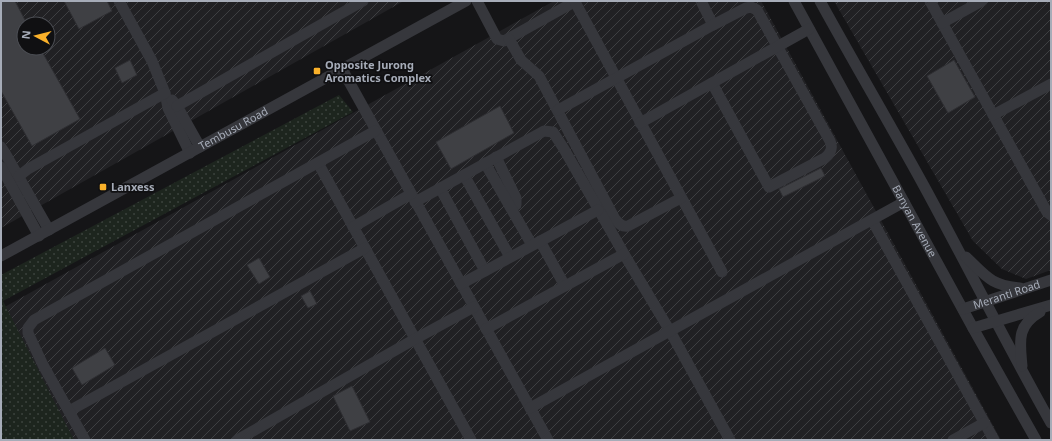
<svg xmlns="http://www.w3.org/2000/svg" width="1052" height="441" font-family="'Noto Sans',sans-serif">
<defs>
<pattern id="industrial-furrows" width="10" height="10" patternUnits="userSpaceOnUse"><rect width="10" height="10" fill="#212124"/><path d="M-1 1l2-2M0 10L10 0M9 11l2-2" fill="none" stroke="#3e3f42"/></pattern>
<pattern id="green-dots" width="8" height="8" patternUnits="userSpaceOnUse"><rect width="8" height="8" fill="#1d251e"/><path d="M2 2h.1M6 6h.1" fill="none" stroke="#3b423d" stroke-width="1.8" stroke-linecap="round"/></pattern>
</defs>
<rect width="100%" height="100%" fill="#151517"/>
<!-- industrial -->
<g fill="url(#industrial-furrows)" fill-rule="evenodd">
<path d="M1,1H401L402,2L1,228ZM24,24H48V48H24Z"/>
<path d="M554,1H761L1001,440H68L1,309Z"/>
<path d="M834,1H1051V270L1026,279L1002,269L973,241Z"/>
</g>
<!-- green -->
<path fill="url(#green-dots)" d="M339,95L353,112L3,301L74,440H1V275Z"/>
<!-- building -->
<g fill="#3f4044" stroke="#2f2f33">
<path d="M1,1H15L27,24H24V48H40L80,119L32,146L1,91Z"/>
<path d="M64,1H107L112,11L79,29Z"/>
<path d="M130,60L137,75L122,83L115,68Z"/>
<path d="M954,60L975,97L948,113L927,76Z"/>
<path d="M500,106L514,133L451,169L436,142Z"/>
<path d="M821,168L825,176L783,197L779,189Z"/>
<path d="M259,258L270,277L259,284L247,265Z"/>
<path d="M310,291L317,304L308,308L301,296Z"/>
<path d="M105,348L115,365L82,385L72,368Z"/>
<path d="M352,386L370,422L350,431L333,396Z"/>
</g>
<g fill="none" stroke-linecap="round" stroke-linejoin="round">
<!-- minor -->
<g stroke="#36373c" stroke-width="11">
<path d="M119,1L152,61L165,93L168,108L190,153"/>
<path d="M477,1L497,39L504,41L576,1"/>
<path d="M701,1L713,25"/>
<path id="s1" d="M794,1L973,328L1036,440"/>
<path d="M820,1C854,63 890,124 924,186C967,265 1007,345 1051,423"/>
<path d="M930,1L1047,212L1051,215"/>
<path d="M575,2L722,272"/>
<path d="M942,23L982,1"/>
<path d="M509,39L521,60L539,76L615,219C619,224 622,227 628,226L681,198"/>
<path d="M342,69L548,440"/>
<path d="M172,100L177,106L200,147"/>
<path d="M177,106L363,1"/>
<path d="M558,110L713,25L746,8L751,7L757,10L830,141C833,148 831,153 825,158L769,187L712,83"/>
<path d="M993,115L1051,84"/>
<path d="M640,123L809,29"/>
<path d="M1,147L5,153L49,230"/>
<path d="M496,157L516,198V205L511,208"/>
<path d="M318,163L471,440"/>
<path d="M485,163L532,245"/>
<path d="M1,167L39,236"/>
<path d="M464,175L510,257"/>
<path d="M19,176L28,169L165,93"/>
<path d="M440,188L485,271"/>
<path d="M415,202L544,131L553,132L564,149L624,254L670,331L730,440"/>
<path d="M872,220L994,440"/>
<path d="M353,227L411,194"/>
<path d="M540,241L565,286"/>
<path id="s2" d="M1,256L466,1"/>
<path d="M966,257C986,276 990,285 1020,288"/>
<path d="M461,284L598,210"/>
<path id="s3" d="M963,309L1051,280"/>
<path d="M973,328L1051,305"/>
<path d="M486,329L624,254"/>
<path d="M1022,366C1020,342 1016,326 1040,312"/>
<path d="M530,408L904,202"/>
<path d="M69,411L365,248"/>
<path d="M85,440L43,365L28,333V328L34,320L375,131"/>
<path d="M237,440L415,339L474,307"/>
<path d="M953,440L984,423"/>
</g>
</g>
<!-- markers -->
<g fill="#fab12a" stroke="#101012" stroke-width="1.5">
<rect x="313" y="67" width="8" height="8" rx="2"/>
<rect x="99" y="183" width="8" height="8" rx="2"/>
</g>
<g text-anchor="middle" stroke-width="3.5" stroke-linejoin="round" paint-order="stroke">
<!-- poi labels -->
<g font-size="11" font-weight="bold" fill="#a6acb8" stroke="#101012" text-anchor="start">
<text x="325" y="69">Opposite Jurong<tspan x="325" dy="13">Aromatics Complex</tspan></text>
<text x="111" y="191">Lanxess</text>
</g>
<!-- street labels -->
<g font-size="11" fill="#a6acb8" stroke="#101012">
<text dy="4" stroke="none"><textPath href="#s2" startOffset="265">Tembusu Road</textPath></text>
<text dy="4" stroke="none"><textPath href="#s1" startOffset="251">Banyan Avenue</textPath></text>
<text dy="4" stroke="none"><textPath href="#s3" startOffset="46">Meranti Road</textPath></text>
</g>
</g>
<!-- border -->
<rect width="1052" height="441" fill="none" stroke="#a6acb8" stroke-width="4"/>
<!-- north arrow -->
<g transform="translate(36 36) rotate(277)"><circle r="19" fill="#101012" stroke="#4c4e54"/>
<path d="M0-3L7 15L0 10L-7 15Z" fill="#fab12a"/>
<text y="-6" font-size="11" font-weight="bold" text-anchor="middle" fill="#a6acb8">N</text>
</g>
</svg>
